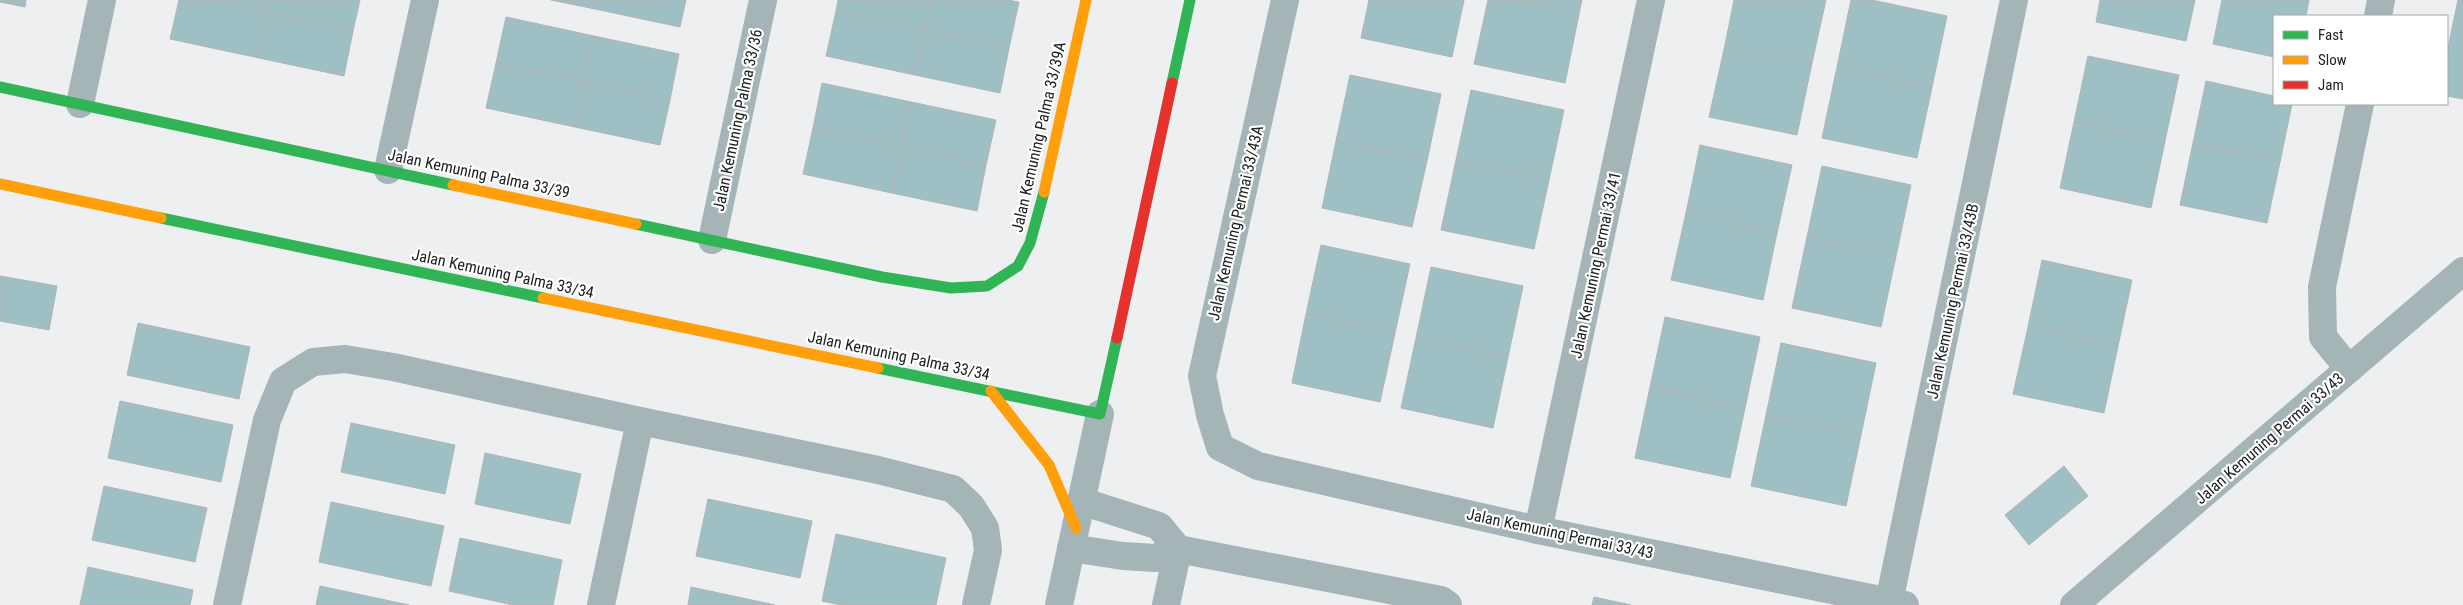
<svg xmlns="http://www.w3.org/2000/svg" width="2463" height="605" font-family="'Roboto Condensed',sans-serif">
<rect width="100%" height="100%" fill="#edeff0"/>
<!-- building -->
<g fill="#9ec0c5" stroke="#b2b3b4">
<path d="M0,0H26L25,7L0,2Z"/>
<path d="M179,0H209L269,13L259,58L170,39Z"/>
<path d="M209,0H272L269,13Z"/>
<path d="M272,0H360L353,31L269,13Z"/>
<path d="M551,0H597L595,9Z"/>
<path d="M597,0H686L680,27L595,9Z"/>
<path d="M838,0H931L925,30L836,11Z"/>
<path d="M931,0H1007L1019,2L1009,48L925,30Z"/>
<path d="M1369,0H1464L1452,57L1361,38Z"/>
<path d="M1488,0H1514L1579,14L1565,83L1474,64Z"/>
<path d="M1514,0H1582L1579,14Z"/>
<path d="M1734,0H1826L1812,63L1725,45Z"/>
<path d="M1851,0H1872L1947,16L1932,87L1837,67Z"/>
<path d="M2100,0H2195L2186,41L2096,22Z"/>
<path d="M2222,0H2309L2306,16H2274V57L2213,44Z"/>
<path d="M2458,0H2463V31L2452,28Z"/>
<path d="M836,11L925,30L915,75L826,56Z"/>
<path d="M269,13L353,31L344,76L259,58Z"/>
<path d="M506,17L594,36L585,82L496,63Z"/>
<path d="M2452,28L2463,31V99L2447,96V54Z"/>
<path d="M925,30L1009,48L1000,93L915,75Z"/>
<path d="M594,36L679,54L670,100L585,82Z"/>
<path d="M1725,45L1812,63L1797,135L1709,117Z"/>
<path d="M2088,56L2179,75L2165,141L2074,122Z"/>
<path d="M496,63L585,82L575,127L486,108Z"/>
<path d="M1837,67L1932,87L1917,158L1822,138Z"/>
<path d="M1350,75L1441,94L1427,161L1336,141Z"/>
<path d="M2206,81L2274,96V104H2292L2280,162L2193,143Z"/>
<path d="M585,82L670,100L660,145L575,127Z"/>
<path d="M822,83L911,102L901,147L813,128Z"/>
<path d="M1471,90L1564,110L1549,180L1456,160Z"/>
<path d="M911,102L996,120L986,165L901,147Z"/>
<path d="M2074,122L2165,141L2151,208L2060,188Z"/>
<path d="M813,128L901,147L892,193L803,174Z"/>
<path d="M1336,141L1427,161L1412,227L1322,208Z"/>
<path d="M2193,143L2280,162L2267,223L2180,205Z"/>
<path d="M1700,145L1792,165L1777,233L1686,213Z"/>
<path d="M901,147L986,165L977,211L892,193Z"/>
<path d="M1456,160L1549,180L1534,249L1441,230Z"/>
<path d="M1822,166L1911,185L1896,256L1807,237Z"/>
<path d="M1686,213L1777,233L1763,300L1671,280Z"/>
<path d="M1807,237L1896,256L1881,327L1792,308Z"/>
<path d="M1321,245L1410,264L1395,333L1306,314Z"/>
<path d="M2042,260L2132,280L2118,346L2028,327Z"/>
<path d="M1431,267L1523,286L1508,357L1416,338Z"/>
<path d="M0,276L57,286L49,330L0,321Z"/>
<path d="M1306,314L1395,333L1380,402L1292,383Z"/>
<path d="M1665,317L1760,337L1745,408L1650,387Z"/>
<path d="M138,323L250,347L239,399L127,375Z"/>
<path d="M2028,327L2118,346L2104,413L2013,394Z"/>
<path d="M1416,338L1508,357L1493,428L1401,408Z"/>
<path d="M1781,343L1876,363L1861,435L1766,415Z"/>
<path d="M1650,387L1745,408L1730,478L1635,458Z"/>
<path d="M120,401L233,425L221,482L108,458Z"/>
<path d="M1766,415L1861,435L1846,506L1751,486Z"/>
<path d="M351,423L455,445L445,494L341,472Z"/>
<path d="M485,453L581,474L570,524L475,504Z"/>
<path d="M2064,466L2088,496L2029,545L2005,515Z"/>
<path d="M104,486L207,508L195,562L92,540Z"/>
<path d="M708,499L812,521L800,578L696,556Z"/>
<path d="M331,502L444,526L431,586L319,562Z"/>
<path d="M836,534L946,558L936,605H841L822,601Z"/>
<path d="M460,538L562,560L553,605H513L449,591Z"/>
<path d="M88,567L193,590L190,605H80Z"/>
<path d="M320,586L409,605H316Z"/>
<path d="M691,587L775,605H688Z"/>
<path d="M1594,597L1631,605H1592Z"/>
</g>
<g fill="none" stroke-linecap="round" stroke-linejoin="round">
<!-- street -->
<g stroke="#a4b4b7" stroke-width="28">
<path d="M1285,0L1202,376L1210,415L1220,447L1258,466L1538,530L1905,605"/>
<path d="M2378,16L2381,0"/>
<path d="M80,104L102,0"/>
<path d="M388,170L425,0"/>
<path d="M712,240L763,0"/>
<path d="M2349,369L2323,337L2322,287L2360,104"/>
<path d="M640,421L878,470L953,489L971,506L985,528L988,550L976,605"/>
<path d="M1081,501L1159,526L1178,549"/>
<path d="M1538,530L1651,0"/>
<path d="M1071,548L1123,556L1156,558L1178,549L1441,600L1448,605"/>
<path d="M1889,602L2014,0"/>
<path d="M227,605L267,420L283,381L313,362L345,359L393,367L640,421L601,605"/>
<path d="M1059,605L1100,414"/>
<path d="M1166,605L1178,549"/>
<path d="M2074,605L2463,271"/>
</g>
<!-- fast -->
<g stroke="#30b455" stroke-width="11">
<path d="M1172,83L1190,0"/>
<path d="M0,87L453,185"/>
<path d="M161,218L543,298"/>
<path d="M636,224L882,277L951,288L987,286L1018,266L1030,243L1044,192"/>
<path d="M878,368L1100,414L1117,338"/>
</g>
<!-- slow -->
<g stroke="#ff9f0a" stroke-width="11">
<path d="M0,184L161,218"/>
<path d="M453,185L636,224"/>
<path d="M1044,192L1086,0"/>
<path d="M543,298L878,368"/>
<path d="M991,391L1049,465L1076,528"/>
</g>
<!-- jam -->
<path stroke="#e5322d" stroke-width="11" d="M1117,338L1172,83"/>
</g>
<g text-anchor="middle" stroke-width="4.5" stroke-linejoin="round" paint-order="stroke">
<!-- street labels -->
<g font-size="16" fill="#202222" stroke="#fff">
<text transform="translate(737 120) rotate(-78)" y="6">Jalan Kemuning Palma 33/36</text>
<text transform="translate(1038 137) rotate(-77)" y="6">Jalan Kemuning Palma 33/39A</text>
<text transform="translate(479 173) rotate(12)" y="6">Jalan Kemuning Palma 33/39</text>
<text transform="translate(1235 223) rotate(-77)" y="6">Jalan Kemuning Permai 33/43A</text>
<text transform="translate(1595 265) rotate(-78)" y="6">Jalan Kemuning Permai 33/41</text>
<text transform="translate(503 273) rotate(12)" y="6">Jalan Kemuning Palma 33/34</text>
<text transform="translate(1952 301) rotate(-78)" y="6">Jalan Kemuning Permai 33/43B</text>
<text transform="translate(899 355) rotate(12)" y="6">Jalan Kemuning Palma 33/34</text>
<text transform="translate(2269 438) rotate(-41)" y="6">Jalan Kemuning Permai 33/43</text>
<text transform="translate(1560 533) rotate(12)" y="6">Jalan Kemuning Permai 33/43</text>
</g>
</g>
<!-- legend -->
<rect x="2273" y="15" width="175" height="90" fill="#ffffff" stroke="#a6a7a7"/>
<rect x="2283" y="31" width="25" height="8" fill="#30b455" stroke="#a6a7a7"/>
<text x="2318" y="40" font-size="15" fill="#202222">Fast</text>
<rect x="2283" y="56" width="25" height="8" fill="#ff9f0a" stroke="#a6a7a7"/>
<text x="2318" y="65" font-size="15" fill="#202222">Slow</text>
<rect x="2283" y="81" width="25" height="8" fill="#e5322d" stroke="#a6a7a7"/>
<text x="2318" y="90" font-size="15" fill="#202222">Jam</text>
</svg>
